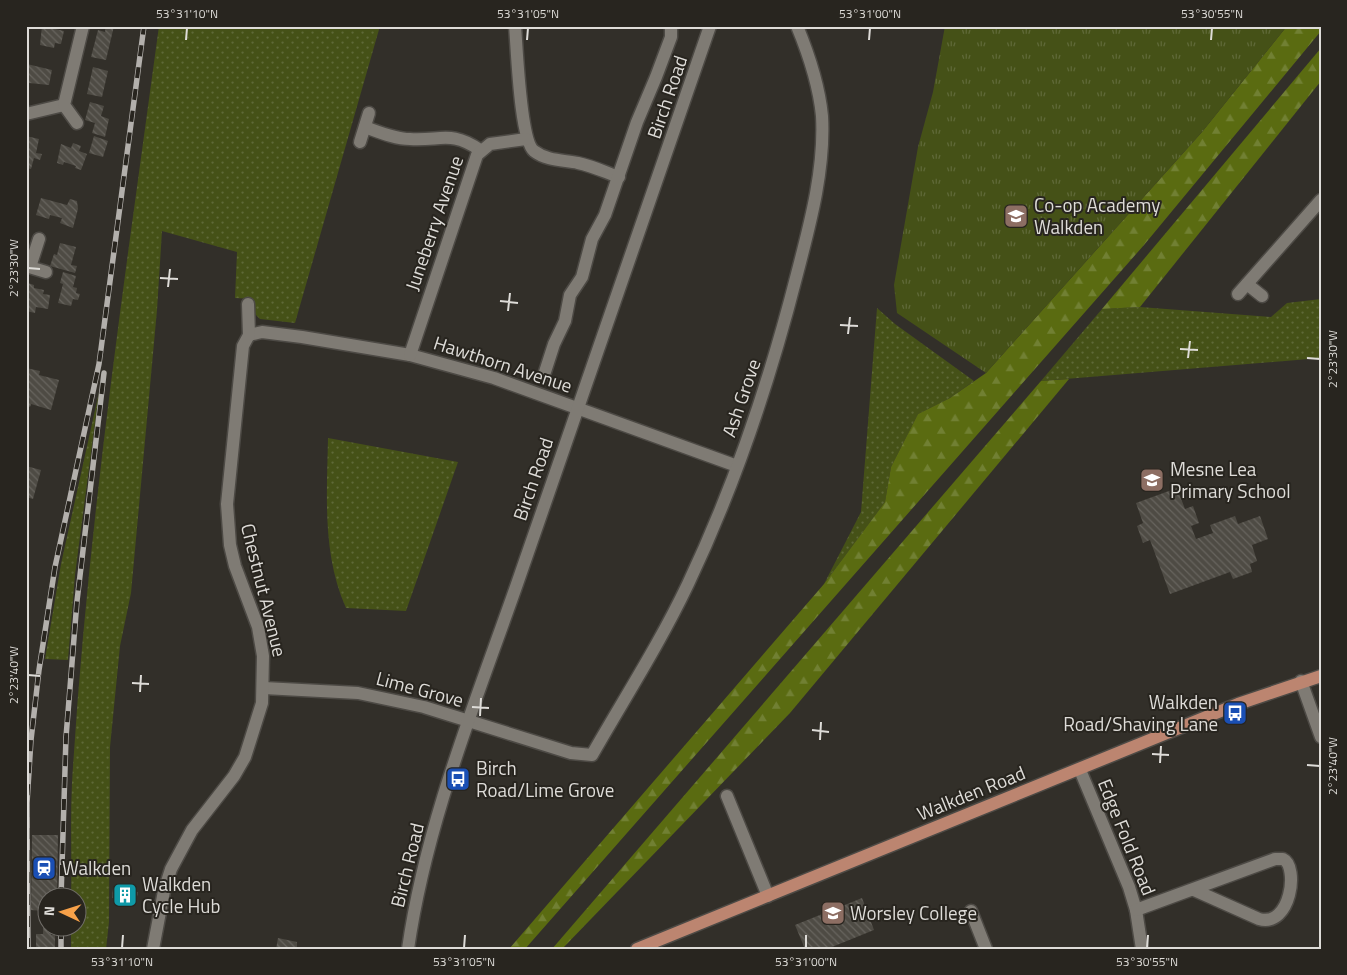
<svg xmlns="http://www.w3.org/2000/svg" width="1347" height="975" font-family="'Titillium Web',sans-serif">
<defs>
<pattern id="grass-dots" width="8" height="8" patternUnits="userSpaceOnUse" patternTransform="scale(1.25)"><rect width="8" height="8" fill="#455117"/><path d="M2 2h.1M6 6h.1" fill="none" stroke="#5f6938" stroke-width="1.8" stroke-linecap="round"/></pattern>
<pattern id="forest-firs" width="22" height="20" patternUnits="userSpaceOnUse" patternTransform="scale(1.25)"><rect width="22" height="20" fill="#5a6b11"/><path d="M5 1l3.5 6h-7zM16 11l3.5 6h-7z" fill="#718033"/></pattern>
<pattern id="park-tufts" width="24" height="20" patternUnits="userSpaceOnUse" patternTransform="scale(1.25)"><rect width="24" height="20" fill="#455117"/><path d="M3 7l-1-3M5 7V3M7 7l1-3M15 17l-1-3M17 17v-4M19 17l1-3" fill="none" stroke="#5f6938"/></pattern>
<pattern id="building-back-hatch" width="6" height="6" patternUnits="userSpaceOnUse" patternTransform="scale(1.25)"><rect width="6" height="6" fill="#4e4b44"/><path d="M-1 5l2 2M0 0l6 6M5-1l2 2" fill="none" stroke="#67645e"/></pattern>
</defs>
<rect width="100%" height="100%" fill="#322f29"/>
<!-- grass -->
<g fill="url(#grass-dots)">
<path d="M159,26H380L295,323L260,319L255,314L253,299L235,298L237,252L162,231L157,310L131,593L120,646L110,747L109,922L106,949H71V928H78V898L71,897C72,859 70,821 72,783C87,529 125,278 159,26Z"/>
<path d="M1321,299V358L1041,381L1102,309L1140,307L1271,317L1287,303Z"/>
<path d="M877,308L895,324L974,381L950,398L918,414L891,467L885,502L824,584L861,512Z"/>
<path d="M99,392L75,575L68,660L45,659L61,564Z"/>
<path d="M328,438L458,462L406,611L346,608C322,554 327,495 328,438Z"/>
</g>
<!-- forest -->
<g fill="url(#forest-firs)">
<path d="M1287,26H1321V31L1144,245L525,949H509L824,584L885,502L891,467L918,414L950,398L986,373L1202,132Z"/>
<path d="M1321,48V81L1140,307L1102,309Z"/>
<path d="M1069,379L790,713L562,949H552L1041,381Z"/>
</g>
<!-- park -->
<path fill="url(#park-tufts)" d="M945,26H1287L1202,132L986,373L897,313L894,285L918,147L933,92Z"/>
<!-- building -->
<g fill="url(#building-back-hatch)">
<path d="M42,26L64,31L61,44L55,43L54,48L40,45Z"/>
<path d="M106,26H114L106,60L91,57L98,30L105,32Z"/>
<path d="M27,64L52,70L49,85L29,83L26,85Z"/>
<path d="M93,67L108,71L102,97L87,94Z"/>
<path d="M90,102L104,106L101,116L109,119L105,137L92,133L95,123L85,120Z"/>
<path d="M26,136L39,139L36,153L42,154L40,160L34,158L31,169L26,168Z"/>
<path d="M94,136L108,141L103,157L89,153Z"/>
<path d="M73,143L81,146L79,151L87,154L81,170L75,168L76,166L64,162L63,165L57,163L61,144L71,148Z"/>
<path d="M41,198L67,205L70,199L77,201L78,209L73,228L60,223L62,218L50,215L49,219L36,215Z"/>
<path d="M60,243L76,247L71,265L77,266L75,273L50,266L54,254L57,255Z"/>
<path d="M63,272L76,276L73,287L77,288L76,293L80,294L78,300L73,299L71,306L58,303L63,284L60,283Z"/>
<path d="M28,283L34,285V288L44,290L43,294L50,295L48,309L36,307L35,313L26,311Z"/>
<path d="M26,368L40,371L39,375L59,380L51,410L31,404L30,407L26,406Z"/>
<path d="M26,466L41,470L33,499L26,497Z"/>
<path d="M1177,488L1185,509L1193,506L1199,523L1191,526L1196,539L1213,533L1210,525L1235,516L1238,524L1260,516L1268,539L1252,545L1257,561L1250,564L1252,572L1233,579L1230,572L1170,594L1150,540L1143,543L1137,526L1143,523L1136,503Z"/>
<path d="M32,835H58L57,898H48V928H51V935H55V949H36V934H43L44,911L31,910Z"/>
<path d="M113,889L138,892L136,901L112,898Z"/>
<path d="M862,898L874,930L827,949H805L795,925Z"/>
<path d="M278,938L297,942V949H276Z"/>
</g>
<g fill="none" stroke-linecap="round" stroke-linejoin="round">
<!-- street casing -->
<g stroke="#4d4a45" stroke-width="15">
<g id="street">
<path d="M515,26C517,48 520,140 534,151C547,161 563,160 578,163C592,166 605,172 619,177"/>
<path d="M26,114L64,105"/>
<path d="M77,123L64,105L83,26"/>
<path d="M365,127C379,132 395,139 410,139C441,141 451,130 480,150"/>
<path d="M360,142L369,113"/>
<path d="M26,266L46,272"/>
<path d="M30,267L39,239"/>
<path d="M1247,284L1262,296"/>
<path d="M1238,294L1321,200"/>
<path d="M249,335L262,332L302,337L410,355L494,378L737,466"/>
<path d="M410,355L477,155L490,144L526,139"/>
<path d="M544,375L554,344L565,321L570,295L582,277L592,239L605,215L637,122L656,77L671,37V26"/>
<path d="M1301,681L1321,737"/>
<path d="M264,688L358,693L424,707L571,753L592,755C624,699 660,643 688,584C735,485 770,380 797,274C810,224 825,169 822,116C819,85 809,55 797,26"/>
<path d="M1080,770L1129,887L1136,910L1142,949"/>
<path d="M727,796L768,896"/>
<path d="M1136,910L1275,859C1275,859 1282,859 1283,859C1299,866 1291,928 1259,919L1194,890"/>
<path d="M971,911L986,949"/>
<path d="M153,949L164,891L171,869L192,830L234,776L245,757L262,703L263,656L258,627L235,566L230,545L227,504L243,346L249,335L248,304"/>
<path d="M408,949C426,823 475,704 517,584C581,398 647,213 710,26"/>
</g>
</g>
<!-- primary casing -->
<g stroke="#4d4a45" stroke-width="15">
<path id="primary" d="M637,949L1238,704L1321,676"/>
</g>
<!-- street -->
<use href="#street" stroke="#7f7b74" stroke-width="12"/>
<!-- primary -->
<use href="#primary" stroke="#bc8570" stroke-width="12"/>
<!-- rail casing -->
<g stroke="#b3b0ac" stroke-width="5.5">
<g id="rail">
<path d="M61,898L66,737L77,601L104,373"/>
<path d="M61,928V949"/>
<path d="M28,949L27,803L31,740L39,670L55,567L99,364L144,26"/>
</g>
</g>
<!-- rail -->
<use href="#rail" stroke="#28251f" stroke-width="4" stroke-dasharray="11" stroke-linecap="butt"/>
</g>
<!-- ticks -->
<path fill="none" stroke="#dedcd8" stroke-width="2" d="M186,40L187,28M527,40L528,28M869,40L870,28M1211,40L1212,28M28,268L40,269M160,278L178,279M168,287L170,269M500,301L518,303M508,311L510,293M840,325L858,326M848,334L850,317M1180,349L1198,350M1188,358L1190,341M1307,358L1320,359M28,675L40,676M132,683L149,684M140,692L141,675M472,707L489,708M480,716L481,698M812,730L829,732M820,740L821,722M1152,754L1169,755M1160,763L1161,746M1307,765L1320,766M122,948L123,935M464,948L465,935M806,948V935M1147,948L1148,935"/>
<!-- icons -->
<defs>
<g id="school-square" transform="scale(1.25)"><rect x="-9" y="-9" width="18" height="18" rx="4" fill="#8d6e63" stroke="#28251f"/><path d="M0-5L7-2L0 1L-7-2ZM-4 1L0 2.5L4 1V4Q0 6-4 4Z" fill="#fff"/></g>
<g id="bus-square" transform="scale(1.25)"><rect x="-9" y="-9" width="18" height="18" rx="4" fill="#1a4fb4" stroke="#28251f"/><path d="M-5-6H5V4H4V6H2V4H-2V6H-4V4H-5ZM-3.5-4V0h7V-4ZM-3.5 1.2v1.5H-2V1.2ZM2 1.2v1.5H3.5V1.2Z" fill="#fff"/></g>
<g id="station-square" transform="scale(1.25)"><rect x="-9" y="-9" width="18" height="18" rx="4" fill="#1a4fb4" stroke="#28251f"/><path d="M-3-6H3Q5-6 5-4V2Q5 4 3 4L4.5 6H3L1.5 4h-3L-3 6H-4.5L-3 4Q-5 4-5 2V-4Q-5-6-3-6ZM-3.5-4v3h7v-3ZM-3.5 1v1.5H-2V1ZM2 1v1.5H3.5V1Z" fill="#fff"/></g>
<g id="building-square" transform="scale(1.25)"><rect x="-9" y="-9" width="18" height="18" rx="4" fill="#0f9aa8" stroke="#28251f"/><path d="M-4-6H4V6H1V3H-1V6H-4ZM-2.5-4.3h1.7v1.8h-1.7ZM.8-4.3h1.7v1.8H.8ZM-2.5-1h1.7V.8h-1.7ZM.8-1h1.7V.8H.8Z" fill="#fff"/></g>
<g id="university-square" transform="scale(1.25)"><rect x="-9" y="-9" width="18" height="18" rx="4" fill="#8d6e63" stroke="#28251f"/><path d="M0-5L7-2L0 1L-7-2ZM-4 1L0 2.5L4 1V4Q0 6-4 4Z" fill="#fff"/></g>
</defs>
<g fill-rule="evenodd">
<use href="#school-square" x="1016" y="216"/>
<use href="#school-square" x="1152" y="480"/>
<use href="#bus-square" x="1235" y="713"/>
<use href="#bus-square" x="458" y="779"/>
<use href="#station-square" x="44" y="868"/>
<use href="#building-square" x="125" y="895"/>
<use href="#university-square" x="833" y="913"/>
</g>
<g text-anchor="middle" stroke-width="4" stroke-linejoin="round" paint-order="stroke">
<!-- street labels -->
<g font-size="19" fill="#dedcd8" stroke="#28251f">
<text transform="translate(667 97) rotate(-71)" y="7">Birch Road</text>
<text transform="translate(434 223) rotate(-71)" y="7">Juneberry Avenue</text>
<text transform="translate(503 364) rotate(18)" y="7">Hawthorn Avenue</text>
<text transform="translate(741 398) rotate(-71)" y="7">Ash Grove</text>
<text transform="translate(533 479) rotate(-71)" y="7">Birch Road</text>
<text transform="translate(264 590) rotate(76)" y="7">Chestnut Avenue</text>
<text transform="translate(420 689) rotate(15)" y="7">Lime Grove</text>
<text transform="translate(971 793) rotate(-22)" y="7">Walkden Road</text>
<text transform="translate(1127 837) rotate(68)" y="7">Edge Fold Road</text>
<text transform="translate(407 865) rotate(-76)" y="7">Birch Road</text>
</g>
<!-- poi labels -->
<g font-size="19" fill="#dedcd8" stroke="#28251f" text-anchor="start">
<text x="1034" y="212">Co-op Academy<tspan x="1034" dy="22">Walkden</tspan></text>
<text x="1170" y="476">Mesne Lea<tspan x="1170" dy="22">Primary School</tspan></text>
<text x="1218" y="709" text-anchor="end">Walkden<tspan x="1218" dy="22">Road/Shaving Lane</tspan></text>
<text x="476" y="775">Birch<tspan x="476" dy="22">Road/Lime Grove</tspan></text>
<text x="62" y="875">Walkden</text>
<text x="142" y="891">Walkden<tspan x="142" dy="22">Cycle Hub</tspan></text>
<text x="850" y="920">Worsley College</text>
</g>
</g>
<!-- border -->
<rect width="1347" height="975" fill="none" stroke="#28251f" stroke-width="55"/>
<!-- north arrow -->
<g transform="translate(62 912) rotate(274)"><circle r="24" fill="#28251f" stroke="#716e69"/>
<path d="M0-4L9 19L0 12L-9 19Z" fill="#f7a149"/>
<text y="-8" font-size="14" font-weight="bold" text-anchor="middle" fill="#dedcd8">N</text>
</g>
<rect x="28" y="28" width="1292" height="920" fill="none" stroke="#dedcd8" stroke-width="2"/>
<g font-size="12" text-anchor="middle" fill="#dedcd8">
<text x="187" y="18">53°31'10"N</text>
<text x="528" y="18">53°31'05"N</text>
<text x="870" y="18">53°31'00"N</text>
<text x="1212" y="18">53°30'55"N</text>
<text transform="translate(14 268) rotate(-90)" y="4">2°23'30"W</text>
<text transform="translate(1333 359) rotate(-90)" y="4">2°23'30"W</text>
<text transform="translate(14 675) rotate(-90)" y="4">2°23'40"W</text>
<text transform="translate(1333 766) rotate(-90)" y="4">2°23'40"W</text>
<text x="122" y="966">53°31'10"N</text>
<text x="464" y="966">53°31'05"N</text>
<text x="806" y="966">53°31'00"N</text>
<text x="1147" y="966">53°30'55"N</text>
</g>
</svg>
